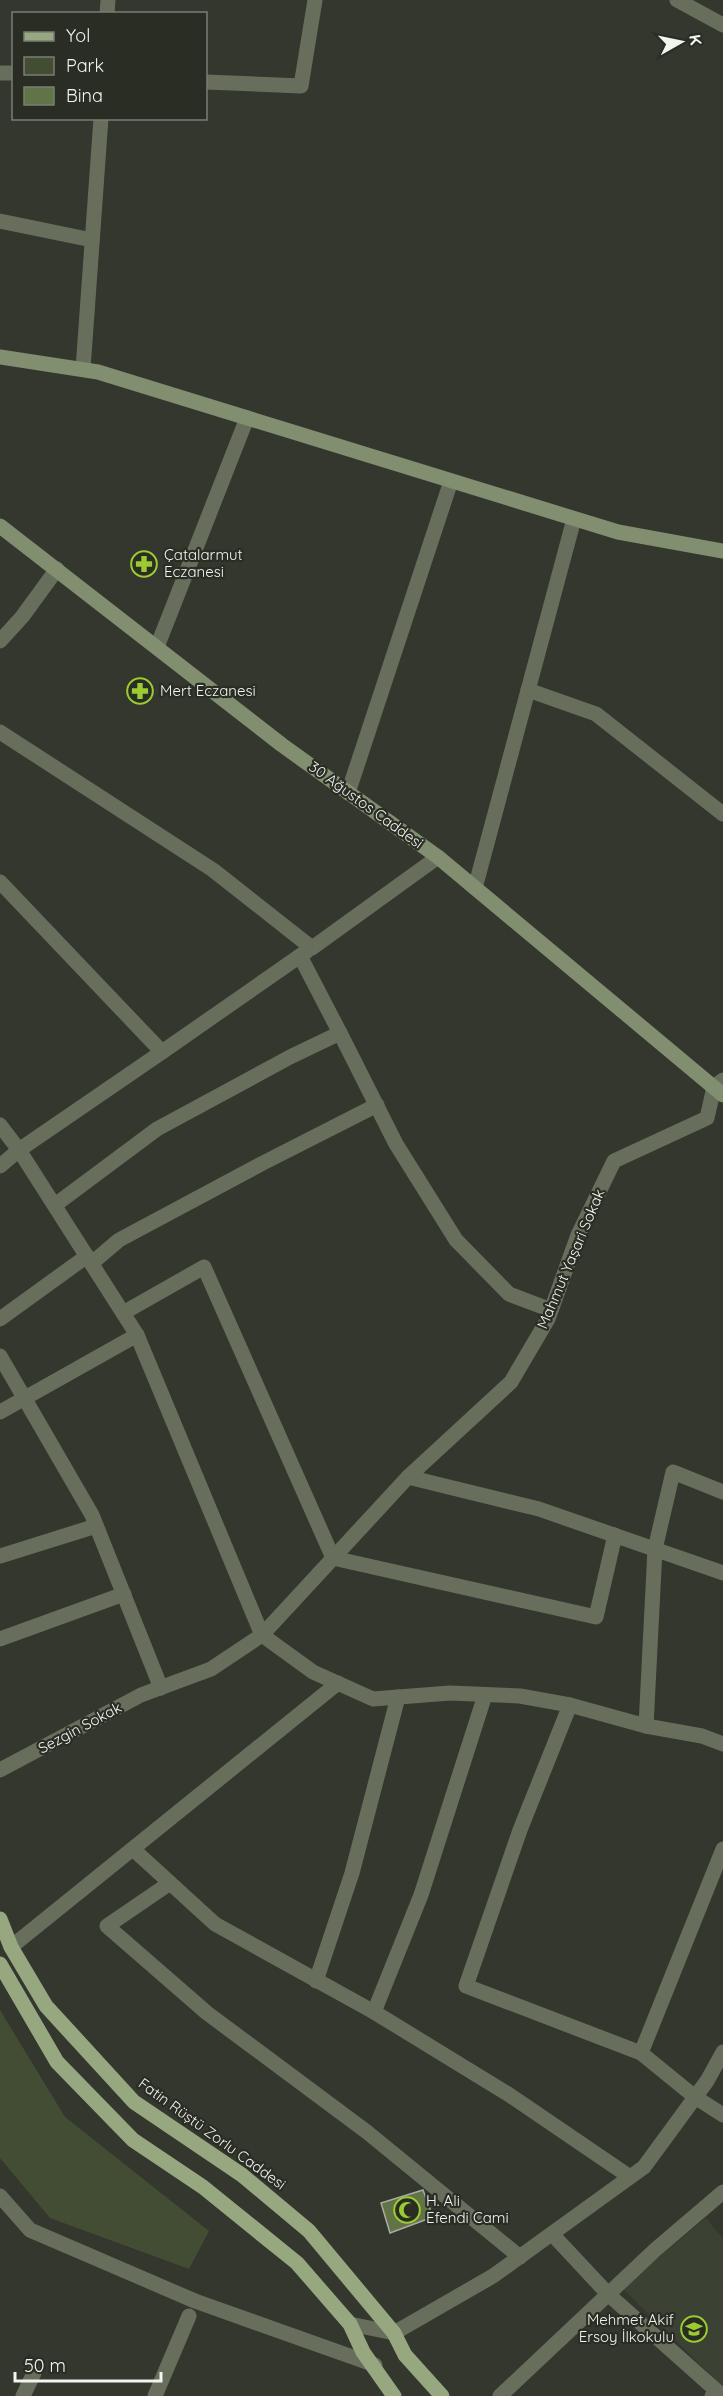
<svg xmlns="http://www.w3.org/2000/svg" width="723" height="2396" font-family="Quicksand,sans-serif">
<rect width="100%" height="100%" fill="#33372e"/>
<!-- built -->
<path fill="#3c4233" d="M706,2218L723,2239V2387L622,2288Z"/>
<!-- green -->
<path fill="#434d33" d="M0,2010L65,2117L209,2231L189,2269L50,2218L0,2158Z"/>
<!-- building -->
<path fill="#627347" stroke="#a8aca1" stroke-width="1.5" d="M423,2190L433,2217L390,2233L381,2203Z"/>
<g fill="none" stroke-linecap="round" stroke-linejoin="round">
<!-- street -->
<g stroke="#676f5c" stroke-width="15">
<path d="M677,0L723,25"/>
<path d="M107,14L108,0"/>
<path d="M0,73H14"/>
<path d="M206,82L301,86L315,0"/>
<path d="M0,221L92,240"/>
<path d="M83,369L101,118"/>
<path d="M0,641L22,617L57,569"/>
<path d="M157,647L247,418"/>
<path d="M528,690L596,714L723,814"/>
<path d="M0,732L213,870L312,948L438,857"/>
<path d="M348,793L451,481"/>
<path d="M0,882L162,1052L19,1150L0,1125"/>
<path d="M475,888L574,519"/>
<path d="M340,1033L396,1144L456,1240L509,1294L551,1310"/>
<path d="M162,1052L307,951"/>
<path d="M723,1080L714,1087L707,1118L614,1161L578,1235L548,1319L511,1382L408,1477L262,1635L313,1672L373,1699L450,1693L520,1696L570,1705L646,1726L655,1549L673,1472L723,1492"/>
<path d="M0,1166L19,1150L137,1335L262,1635L211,1669L141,1695L0,1770"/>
<path d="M55,1205L157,1129L290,1057L340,1033L300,956"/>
<path d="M92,1263L119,1240L263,1163L377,1105"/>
<path d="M123,1313L204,1267L333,1558L596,1617L615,1535"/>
<path d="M0,1319L87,1256"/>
<path d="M0,1356L92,1515L161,1688"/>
<path d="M0,1412L137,1335"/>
<path d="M408,1477L539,1509L723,1573"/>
<path d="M0,1556L96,1526"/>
<path d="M0,1639L124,1594"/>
<path d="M570,1705L520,1830L466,1986L641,2053L695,2097L723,2115"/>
<path d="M646,1726L702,1736L723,1744"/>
<path d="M134,1850L215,1924L374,2012L508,2094L630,2177"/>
<path d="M170,1883L107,1926L207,2013L367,2132L520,2257"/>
<path d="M11,1947L338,1683"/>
<path d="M316,1981L352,1873L398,1697"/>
<path d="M374,2012L421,1895L485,1695"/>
<path d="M641,2053L723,1849"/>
<path d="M0,2196L30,2230L195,2301L375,2365"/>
<path d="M552,2234L609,2295L717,2391L712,2396"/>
<path d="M350,2324L394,2333L493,2276L644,2167L707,2081L723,2052"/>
<path d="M23,2396L34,2373"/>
<path d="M155,2396L189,2316"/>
<path d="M500,2396L655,2250L723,2192"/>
</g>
<!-- secondary -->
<g stroke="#828e70" stroke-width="15">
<path d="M0,357L98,372L618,532L723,551"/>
<path d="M0,526L282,745L438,857L723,1095"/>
</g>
<!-- primary -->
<g stroke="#97a780" stroke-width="15">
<path d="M0,1919L11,1947L46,2006L134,2102L242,2175L309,2231L394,2333L405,2355L442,2396"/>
<path d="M0,1964L57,2062L133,2140L203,2187L297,2263L350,2324L363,2352L394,2396"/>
</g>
</g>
<!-- icons -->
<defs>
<g id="pharmacy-ring" transform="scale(1.35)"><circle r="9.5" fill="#292d24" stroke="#9cca31" stroke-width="1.5"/><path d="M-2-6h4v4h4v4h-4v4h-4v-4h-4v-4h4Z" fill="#9cca31"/></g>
<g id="mosque-ring" transform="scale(1.35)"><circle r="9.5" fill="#292d24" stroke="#9cca31" stroke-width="1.5"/><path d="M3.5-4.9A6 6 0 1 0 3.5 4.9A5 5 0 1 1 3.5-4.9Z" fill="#9cca31"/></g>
<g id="school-ring" transform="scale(1.35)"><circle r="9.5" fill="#292d24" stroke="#9cca31" stroke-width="1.5"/><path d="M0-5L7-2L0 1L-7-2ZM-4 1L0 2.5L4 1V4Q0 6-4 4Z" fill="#9cca31"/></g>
</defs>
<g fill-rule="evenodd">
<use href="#pharmacy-ring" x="144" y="564"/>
<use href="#pharmacy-ring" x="140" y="691"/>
<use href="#mosque-ring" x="407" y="2210"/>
<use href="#school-ring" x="694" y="2329"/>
</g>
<g text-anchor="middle" stroke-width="4.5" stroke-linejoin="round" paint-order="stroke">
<!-- poi labels -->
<g font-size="15" fill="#f2f4ef" stroke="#292d24" text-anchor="start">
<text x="164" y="560">Çatalarmut<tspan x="164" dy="17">Eczanesi</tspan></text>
<text x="160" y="696">Mert Eczanesi</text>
<text x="426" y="2206">H. Ali<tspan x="426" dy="17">Efendi Cami</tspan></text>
<text x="674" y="2325" text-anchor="end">Mehmet Akif<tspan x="674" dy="17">Ersoy İlkokulu</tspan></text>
</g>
<!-- street labels -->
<g font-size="15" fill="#f2f4ef" stroke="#292d24">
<text transform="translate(366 805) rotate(36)" y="5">30 Ağustos Caddesi</text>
<text transform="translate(571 1259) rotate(-67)" y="5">Mahmut Yaşari Sokak</text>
<text transform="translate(80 1728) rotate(-28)" y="5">Sezgin Sokak</text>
<text transform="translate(212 2134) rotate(36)" y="5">Fatin Rüştü Zorlu Caddesi</text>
</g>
</g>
<!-- legend -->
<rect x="12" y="12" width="195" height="108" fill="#292d24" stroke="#797d75" stroke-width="1.5"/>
<rect x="24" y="32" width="30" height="9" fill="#97a780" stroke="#797d75" stroke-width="1.5"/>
<text x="66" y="42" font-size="18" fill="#f2f4ef">Yol</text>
<rect x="24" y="57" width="30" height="18" fill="#434d33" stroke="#797d75" stroke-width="1.5"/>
<text x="66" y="72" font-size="18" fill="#f2f4ef">Park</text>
<rect x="24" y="87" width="30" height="18" fill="#627347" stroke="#797d75" stroke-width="1.5"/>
<text x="66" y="102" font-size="18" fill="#f2f4ef">Bina</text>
<!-- north arrow -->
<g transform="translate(681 42) rotate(81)" stroke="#292d24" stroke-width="4.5" paint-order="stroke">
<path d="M0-4.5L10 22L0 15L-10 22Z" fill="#f2f4ef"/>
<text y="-9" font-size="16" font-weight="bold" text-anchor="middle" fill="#f2f4ef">K</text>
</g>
<!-- scale -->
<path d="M15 2372v9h146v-9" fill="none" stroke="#f2f4ef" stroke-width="3"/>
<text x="24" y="2372" font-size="18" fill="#f2f4ef" stroke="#292d24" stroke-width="4.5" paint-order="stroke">50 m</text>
</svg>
